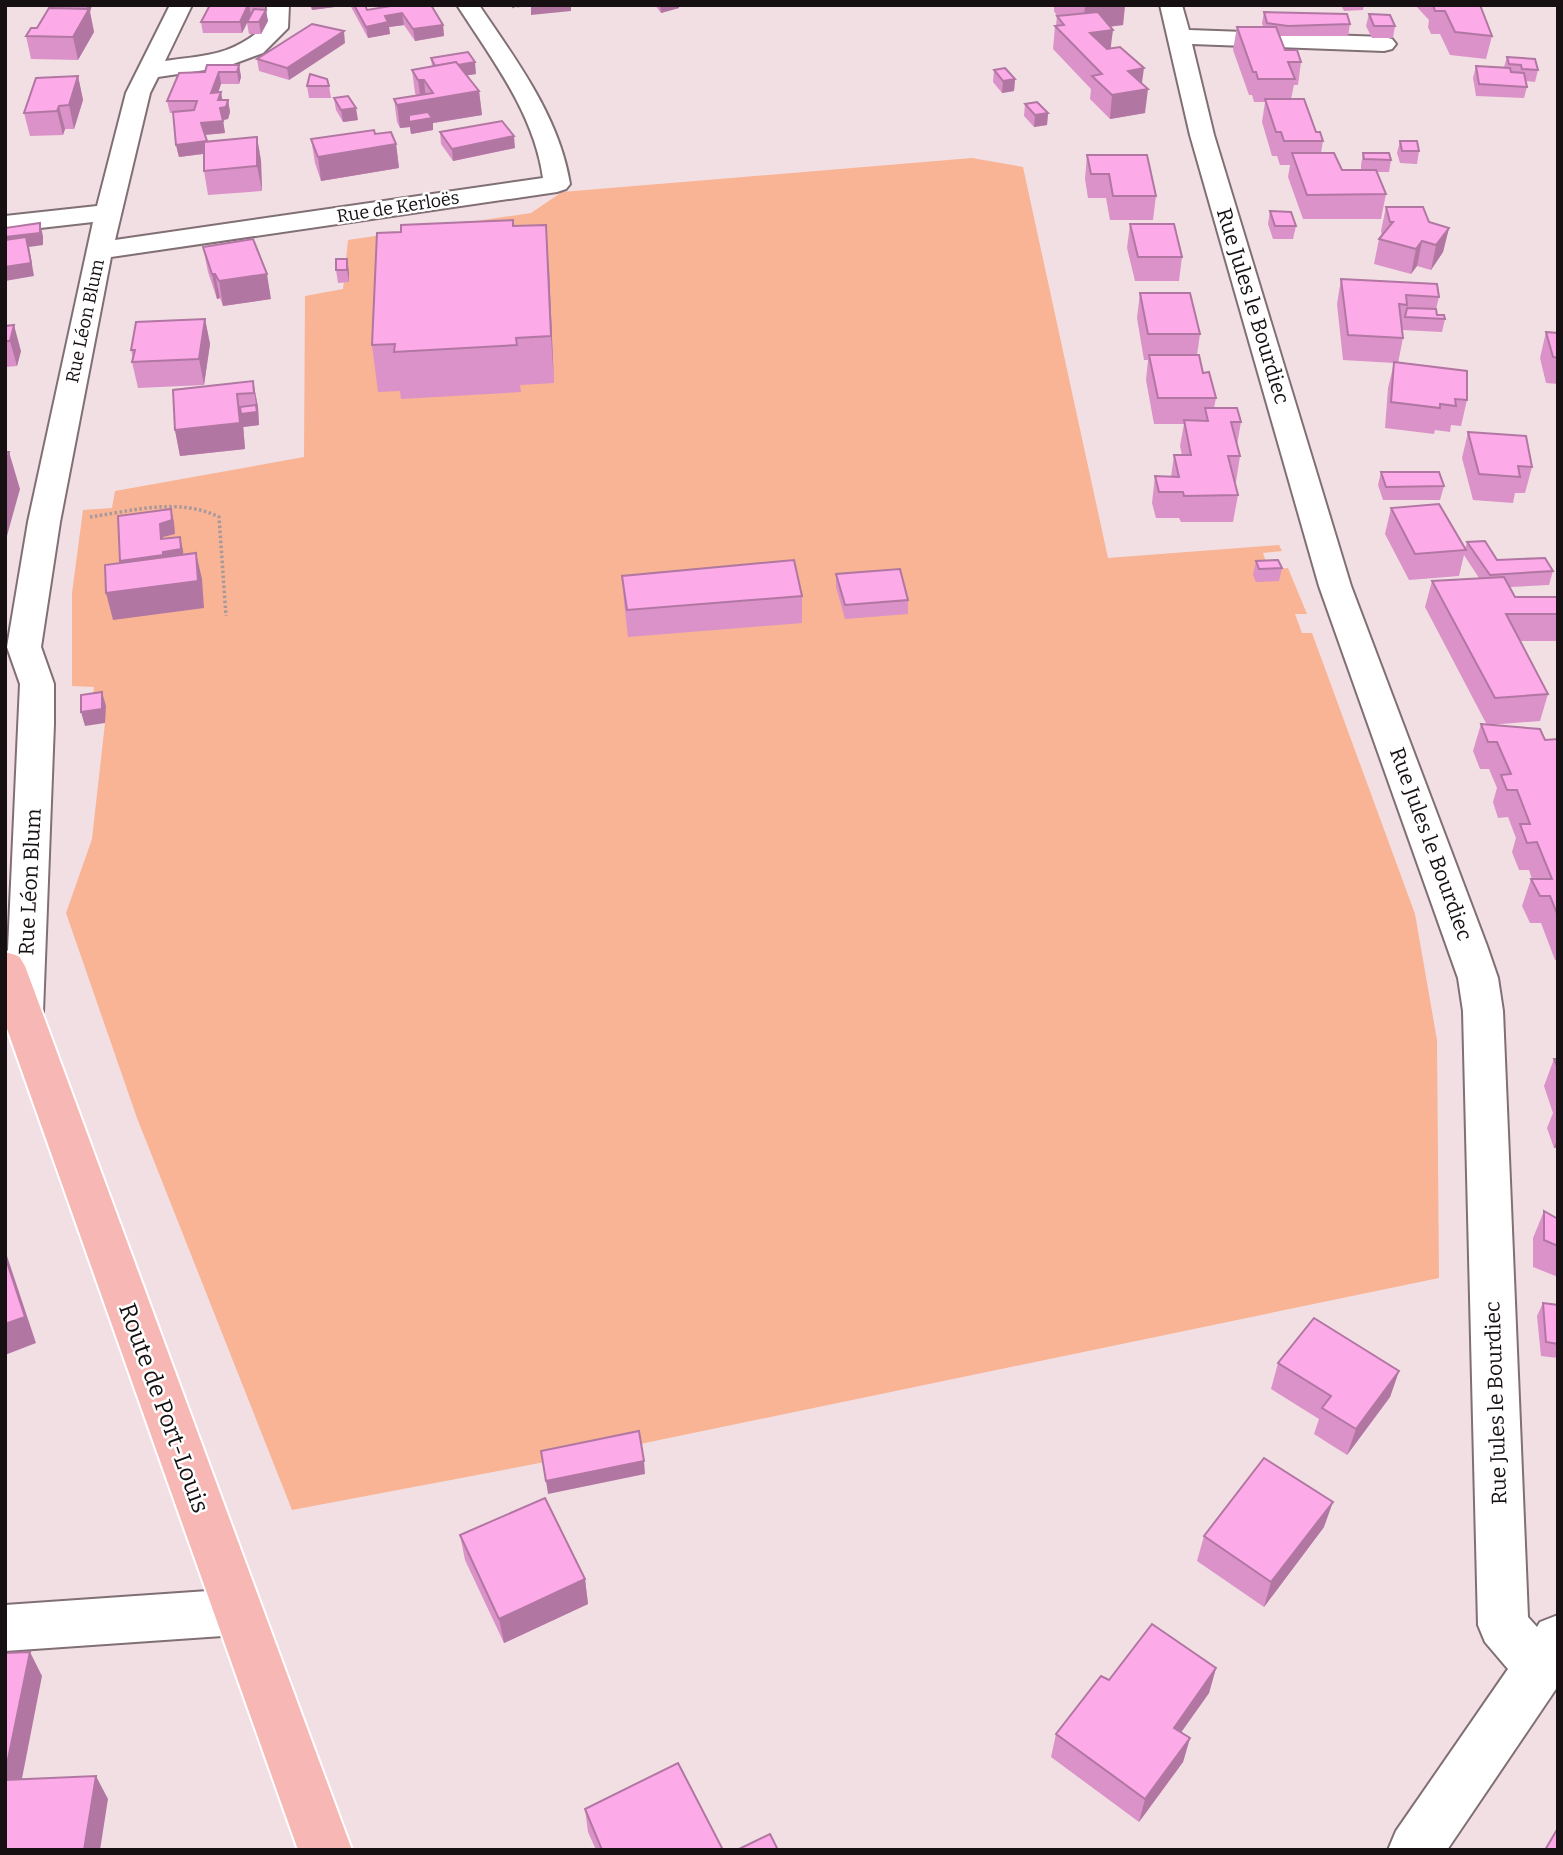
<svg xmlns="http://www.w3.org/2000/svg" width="1563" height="1855" font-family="Bitter,serif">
<rect width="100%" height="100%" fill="#f2dfe4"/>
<!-- green -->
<path fill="#f8b494" d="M972,158L1023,167L1108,558L1279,545L1282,551L1263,553L1269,570L1288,568L1307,614H1295L1302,633H1312L1415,914L1437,1040L1439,1278L640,1444L292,1510L137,1118L66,913L92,839L105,723L91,708L94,687L72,686V593L83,510L112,508L115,491L304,457L305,296L343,289L348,240L531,213L562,192Z"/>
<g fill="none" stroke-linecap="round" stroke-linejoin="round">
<!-- minor casing -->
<g stroke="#806f74" stroke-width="4">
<g id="minor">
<path d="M170,5H192L165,61C207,55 232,56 265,26L267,5H289L288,28L263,53L225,67L158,77L150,93L115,240L543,178C534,113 491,58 457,5H479C516,60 559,116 570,184L566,189L557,192L111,257L60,522L41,647L54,684V724L43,1012L37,1022L23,1027L9,1022L5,1016L20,684L7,647L28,522L93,222L5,232V216L97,206L126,93Z"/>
<path d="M1160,5H1182L1189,30L1384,37L1392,39L1396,44L1392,49L1384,51L1192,44L1214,135L1351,586L1487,946L1498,978L1503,1011L1528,1617L1537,1627L1540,1622L1558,1615V1686L1447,1850H1388L1396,1831L1508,1669L1485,1642L1478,1625L1463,1011L1458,978L1319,586L1190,135Z"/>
<path d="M237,1589L255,1596L262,1612L255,1628L237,1635L5,1651V1605Z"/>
</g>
</g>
<!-- major casing -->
<g stroke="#fff" stroke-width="4">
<path id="major" d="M5,952L19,956L25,966L352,1850H298L5,1023Z"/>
</g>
<!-- path-far1 -->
<path stroke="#a7989c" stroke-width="2.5" stroke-dasharray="2.5 2.5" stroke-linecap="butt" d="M512,7L528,5"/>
<!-- path -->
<path stroke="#a7989c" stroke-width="3.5" stroke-dasharray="2.5 2.5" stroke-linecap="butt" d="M90,517C132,511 179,497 219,517L226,616"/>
<!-- minor -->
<use href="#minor" fill="#fff" fill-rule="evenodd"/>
<!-- major -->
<use href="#major" fill="#f7b8b5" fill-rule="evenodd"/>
</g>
<!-- wall -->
<g fill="#da92c8">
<path d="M47,5H92L90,12L94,32L78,60L31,59L26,36L37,28L51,8L50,6Z"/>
<path d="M210,5H264L268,21L261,34H249L247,23L242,33H203L201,22Z"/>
<path d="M310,5H365L367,10L392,6V5H431L443,25L444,36L415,41L404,25L389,27L390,34L368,38L350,5L312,10Z"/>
<path d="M655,5H679V8L661,13Z"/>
<path d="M1054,5H1125L1123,25L1110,27L1111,48L1142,84L1145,113L1110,119L1090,99L1091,89L1053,49L1055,26H1056L1057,16L1054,11Z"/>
<path d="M1341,5H1364L1363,10L1344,11Z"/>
<path d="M1415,5H1480L1492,36L1486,59L1450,55L1440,34H1431L1428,27L1429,20Z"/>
<path d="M1264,12L1350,24L1348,36H1280L1285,50L1301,62L1298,85H1294L1291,99L1323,141L1321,153L1342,170H1361V165L1363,153L1391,160L1389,172H1377L1386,194L1381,219H1303L1288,177L1290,165H1280L1277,156H1272L1262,122L1265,102H1254L1252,95H1249L1233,50L1237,27H1263L1262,23Z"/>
<path d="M1369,14L1395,26L1393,38H1372L1366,26Z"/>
<path d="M345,43L289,80L259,71L257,59Z"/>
<path d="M1507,57L1538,70L1535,82L1526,81L1527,87L1524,98L1476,96L1473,78L1476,66L1504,67Z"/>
<path d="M431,58L476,74L467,75L479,91L482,115L433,123V130L411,134L410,127L400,128L397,122L394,99L416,95L415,93L412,70L432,66Z"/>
<path d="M239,65L241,77L239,84H221L218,93L221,92L222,100H228L230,112L228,119L223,120L225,133L205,135L207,141L257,137L261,161L262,191L208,195L204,171V154L179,157L176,145L173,113H170L167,101L205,72Z"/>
<path d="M994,70L1015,79L1014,91L1002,93L993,82Z"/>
<path d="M78,76L83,100L74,129H65L63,135L30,136L24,113Z"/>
<path d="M307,86H329L331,98H309Z"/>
<path d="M334,98L358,120L343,122L336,110Z"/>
<path d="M1025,104L1048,113L1047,125L1034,127L1024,116Z"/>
<path d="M440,132L515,148L453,161L441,144Z"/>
<path d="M375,134L396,144L399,168L321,181L315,163L311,139Z"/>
<path d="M1400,141L1419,151L1417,164L1400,163L1397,153Z"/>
<path d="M1087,155L1156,196L1153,220H1110L1106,198H1088L1085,179Z"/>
<path d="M1386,207L1449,228L1443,252L1431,270L1417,266L1411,274L1374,264L1379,239L1382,236L1381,231Z"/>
<path d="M1270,211L1296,226L1293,239H1273L1268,224Z"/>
<path d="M1130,224L1182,257L1179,281H1135L1127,248Z"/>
<path d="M513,226L549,270L554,383L520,385L521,392L401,399L400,391L378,392L372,345Z"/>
<path d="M203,247L271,299L223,306L220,298L217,299L208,272Z"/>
<path d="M347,259L349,272V282L338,283L336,270Z"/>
<path d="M1341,279L1439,297L1436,309L1437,315L1445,319L1442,332L1402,330L1403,338L1398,363L1467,400L1461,426L1451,425L1450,432L1435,430L1434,434L1385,428L1388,388L1394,363L1343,360L1337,304Z"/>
<path d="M1140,293L1200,334L1197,355L1203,373L1216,398L1214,408L1241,422L1237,445L1240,456L1236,482H1235L1238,495L1233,522H1181L1179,518H1156L1152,503L1155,476L1171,477L1174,455H1182L1180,446L1184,424H1154L1146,380L1148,360H1144L1137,318Z"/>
<path d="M205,319L210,344L204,385L138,388L132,362L133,358L131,350Z"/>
<path d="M5,326L21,351L17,366L5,367Z"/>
<path d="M1546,332L1558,333V384L1546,383L1540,358Z"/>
<path d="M253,381L258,407L259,425L243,427V424L245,449L180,456L175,430Z"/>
<path d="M1468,432L1532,467L1525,493H1515L1513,503L1473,500L1462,458Z"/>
<path d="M1381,472L1444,486L1440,500H1383L1378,485Z"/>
<path d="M1391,508L1465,549L1467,542L1497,560L1553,571L1549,585L1510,587L1515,597H1558V641H1520L1548,694L1540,721L1489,725L1545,740L1558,739V960H1555L1541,923H1530L1522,906L1531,879H1532L1529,870H1519L1512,852L1516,838L1508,817L1498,818L1493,802L1497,788L1489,769H1480L1473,751L1481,724L1487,725L1425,607L1432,581L1479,578L1464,555L1459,576L1409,580L1385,534Z"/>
<path d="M1256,561L1282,568L1279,581L1256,582L1253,575Z"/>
<path d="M836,574L908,600V614L845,619L836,587Z"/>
<path d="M622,576L802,596V623L628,637L624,602Z"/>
<path d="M1554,1059H1558V1147L1554,1148L1547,1128L1553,1113L1544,1086Z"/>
<path d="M1544,1211L1558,1219V1277L1533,1267V1238Z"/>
<path d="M1543,1303L1558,1305V1358L1541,1356L1537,1316Z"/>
<path d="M1278,1363L1399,1371L1390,1397L1347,1455L1314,1434L1319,1419L1271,1389Z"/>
<path d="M1324,1527L1264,1607L1197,1561L1204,1536Z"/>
<path d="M460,1535L585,1579L588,1604L504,1643L465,1560Z"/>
<path d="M1216,1668L1209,1693L1181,1732L1190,1738L1183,1762L1139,1822L1051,1757L1056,1734L1109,1680Z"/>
<path d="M585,1809L723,1850H596L588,1832Z"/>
</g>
<!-- shaded-wall -->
<g fill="#b177a2">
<path d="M86,5H92L90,12L94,32L78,60L73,37L88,11Z"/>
<path d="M248,5H249L251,15L242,33L240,22Z"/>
<path d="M311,5H350L312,10Z"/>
<path d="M531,5H571V11L531,15Z"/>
<path d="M660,5H679V8L661,13Z"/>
<path d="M1099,5H1125L1123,25L1083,29L1085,6Z"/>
<path d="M266,10L268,21L261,34L259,22Z"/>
<path d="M402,13L404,25L389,27L390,34L368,38L366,27L385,16Z"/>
<path d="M443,25L444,36L415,41L413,29Z"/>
<path d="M1113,30L1110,53L1090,33Z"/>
<path d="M344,31L345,43L289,80L287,68Z"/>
<path d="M475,62L476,74L438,80L437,68Z"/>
<path d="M239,65L241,77L239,84L237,72Z"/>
<path d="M1144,68L1141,90L1148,89L1145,113L1110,119L1112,95L1128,71Z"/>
<path d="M219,72L221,84L214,105L211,93Z"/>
<path d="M78,76L83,100L74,129L69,105Z"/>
<path d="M1015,79L1014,91L1002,93L1003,81Z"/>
<path d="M418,80H424L426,100L479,91L482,115L433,123V130L411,134L410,127L400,128L397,105L421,101Z"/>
<path d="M221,92L223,104L228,100L230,112L228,119L223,120L218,100Z"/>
<path d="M59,106L65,129L63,135L57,111Z"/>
<path d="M356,108L358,120L343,122L341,110Z"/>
<path d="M1048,113L1047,125L1034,127L1035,115Z"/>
<path d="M223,121L225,133L203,135L201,123Z"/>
<path d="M514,136L515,148L453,161L452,149Z"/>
<path d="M257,137L261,161L262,191L257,166Z"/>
<path d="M207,141L209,153L179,157L176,145Z"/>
<path d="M396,144L399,168L321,181L318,157Z"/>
<path d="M40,223L43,236V245L29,247L34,276L5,281V237Z"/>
<path d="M546,225L549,270L554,383L551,336Z"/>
<path d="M1449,228L1443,252L1431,270L1436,245Z"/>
<path d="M1422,241L1417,266L1411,274L1416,249Z"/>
<path d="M347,259L349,272V282L347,270Z"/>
<path d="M212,274H215L220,298L217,299Z"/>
<path d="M267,274L271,299L223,306L219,281Z"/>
<path d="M205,319L210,344L204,385L199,359Z"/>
<path d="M14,325L21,351L17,366L10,341Z"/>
<path d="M253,381L258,407L259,425L243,427V424L245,449L180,456L175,430L237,394L241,414L256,405Z"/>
<path d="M9,452L20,489L5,543V465Z"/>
<path d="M171,509L174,522L175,534L163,537L164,552L180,537L183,550L184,563L124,574L120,561L161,539L160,524Z"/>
<path d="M196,553L202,579L204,608L113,620L106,593Z"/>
<path d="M102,692L106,706L105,723L85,726L81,712Z"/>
<path d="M1558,1138V1147L1554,1148Z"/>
<path d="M5,1250L36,1343L5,1355Z"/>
<path d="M1399,1371L1390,1397L1347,1455L1356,1429Z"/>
<path d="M644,1461L645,1474L548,1494L546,1481Z"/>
<path d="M1333,1502L1324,1527L1264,1607L1271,1582Z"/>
<path d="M585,1579L588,1604L504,1643L499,1619Z"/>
<path d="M30,1652L42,1676L17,1804L5,1783V1774Z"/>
<path d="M1216,1668L1209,1693L1168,1751L1174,1728Z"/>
<path d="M1190,1738L1183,1762L1139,1822L1145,1799Z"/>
<path d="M96,1776L108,1799L100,1850H84Z"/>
</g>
<!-- building -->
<g fill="#fdaae8" stroke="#b177a2" stroke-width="2">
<path d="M210,5H248L240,22H201Z"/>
<path d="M354,5H365L367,10L397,5H431L443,25L413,29L402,13L385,16L388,22L366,27Z"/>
<path d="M1433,5H1480L1492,36L1455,32L1445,11H1435Z"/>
<path d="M49,8L89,9L73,37L26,36L31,28H37Z"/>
<path d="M254,9L266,10L259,22H247Z"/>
<path d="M1098,12L1113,30L1090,33L1107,49L1120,47L1144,68L1128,71L1148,89L1112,95L1092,76L1102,74L1055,26L1064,25L1057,16Z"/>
<path d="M1264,12L1347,14L1350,24L1288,26L1267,23Z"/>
<path d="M1369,14L1390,15L1395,26H1374Z"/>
<path d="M312,24L344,31L287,68L257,59Z"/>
<path d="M1237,27H1276L1285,50H1297L1301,62H1288L1295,79H1258L1256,72H1253Z"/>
<path d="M468,52L475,62L458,65L456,62L435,66L431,58Z"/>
<path d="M1507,57L1535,59L1538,70L1522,69L1521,65L1509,64Z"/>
<path d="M456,62L479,91L397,105L394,99L433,93L424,80H418L412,70Z"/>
<path d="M207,65H239L237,72H219L211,93L221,92L218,100H228L226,107L220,108L223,121L201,123L207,141L176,145L173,112L194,110L197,101H167L179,73L205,72Z"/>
<path d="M1476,66L1510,68L1511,72L1524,73L1527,87L1479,84Z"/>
<path d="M1005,68L1015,79L1003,81L994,70Z"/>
<path d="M310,74L327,79L329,86H307Z"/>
<path d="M78,76L69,105L59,106L57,111L24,113L36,78Z"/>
<path d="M348,96L356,108L341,110L334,98Z"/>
<path d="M1265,99H1304L1316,132H1320L1323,141H1284L1281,132H1276Z"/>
<path d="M1037,102L1048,113L1035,115L1025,104Z"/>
<path d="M428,112L432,118L409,122V115Z"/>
<path d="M502,121L514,136L452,149L440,132Z"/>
<path d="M374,130L375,134L391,132L396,144L318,157L311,139Z"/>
<path d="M257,137V166L204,171V142Z"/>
<path d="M1400,141H1417L1419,151H1402Z"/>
<path d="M1292,153H1334L1342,170H1376L1386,194L1307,195Z"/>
<path d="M1363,153H1389L1391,160L1364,159Z"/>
<path d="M1087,155H1147L1156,196H1113L1109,174H1091Z"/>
<path d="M1386,207H1423L1429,222L1449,228L1436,245L1422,241L1416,249L1379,239L1393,222H1390Z"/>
<path d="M1270,211L1291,212L1296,226H1275Z"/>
<path d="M513,220V226L546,225L551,336L516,338L517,345L394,352L395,344L372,345L377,233L401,232V225Z"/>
<path d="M40,223V233L5,237V228Z"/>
<path d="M1130,224H1174L1182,257H1138Z"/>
<path d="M26,237L31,263L5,267V240Z"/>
<path d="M253,239L267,274L219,281L215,274H212L203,247Z"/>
<rect x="336" y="259" width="11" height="11"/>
<path d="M1341,279L1437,284L1439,297L1406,295L1407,305L1399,304L1403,338L1348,335Z"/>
<path d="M1140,293H1190L1200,334H1148Z"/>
<path d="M1407,308L1436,309L1437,315H1444L1445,319L1405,317Z"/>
<path d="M205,319L199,359L132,362L135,350H131L136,322Z"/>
<path d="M14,325L10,341H5V326Z"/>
<path d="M1546,332L1558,333V358L1553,357Z"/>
<path d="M1149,355H1199L1203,373L1209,372L1216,398H1158Z"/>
<path d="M1394,362L1467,371V400L1455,399L1456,406L1440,404V408L1391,402Z"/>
<path d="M253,381L254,393L237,394L240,423L175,430L173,390Z"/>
<path d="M256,405L257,412L241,414L240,407Z"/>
<path d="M1205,408H1237L1241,422H1231L1240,456H1228L1238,495L1184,496L1183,492H1159L1155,476L1179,477L1174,455H1191L1184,420L1208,421Z"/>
<path d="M1468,432L1526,436L1532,467L1518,466L1520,477L1479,474Z"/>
<path d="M5,452H9L5,465Z"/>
<path d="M1381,472H1439L1444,486L1386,487Z"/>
<path d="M1439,504L1466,550L1415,554L1391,508Z"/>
<path d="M171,509L172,520L160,524L161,539L180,537L181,549L163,552V555L120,561L118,516Z"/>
<path d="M1485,541L1497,560L1545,558L1553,571L1490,575L1467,542Z"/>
<path d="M196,553L198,581L106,593L105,565Z"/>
<path d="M794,560L802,596L627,610L622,576Z"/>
<path d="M1278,560L1282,568L1259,569L1256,561Z"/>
<path d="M900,569L908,600L845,605L836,574Z"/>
<path d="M1504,577L1515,597H1558V614H1506L1548,694L1495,698L1432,581Z"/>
<path d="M102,692V709L81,712V695Z"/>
<path d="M1481,724L1540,729L1545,740L1558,739V916L1550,896H1540L1531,879H1552L1537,842L1527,843L1520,824H1530L1517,790H1507L1501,775L1511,774L1497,742H1488Z"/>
<path d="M1554,1059H1558V1069Z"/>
<path d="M1544,1211L1558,1219V1246L1544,1240Z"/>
<path d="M5,1256L25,1317L5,1324Z"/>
<path d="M1543,1303L1558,1305V1344L1546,1342Z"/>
<path d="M1314,1318L1399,1371L1356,1429L1322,1408L1331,1396L1278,1363Z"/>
<path d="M639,1431L644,1461L546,1481L541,1451Z"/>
<path d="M1264,1458L1333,1502L1271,1582L1204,1536Z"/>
<path d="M545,1498L585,1579L499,1619L460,1535Z"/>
<path d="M1152,1624L1216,1668L1174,1728L1190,1738L1145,1799L1056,1734L1101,1676L1109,1680Z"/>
<path d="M30,1652L5,1774V1653Z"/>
<path d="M678,1763L723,1850H602L585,1809Z"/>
<path d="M96,1776L84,1850H5V1780Z"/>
<path d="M1558,1828V1850H1545Z"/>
<path d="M770,1834L778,1850H737Z"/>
</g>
<g text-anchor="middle" stroke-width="5" stroke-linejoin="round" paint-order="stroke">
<!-- far-street labels -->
<g font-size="18" fill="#161012" stroke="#fff">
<text transform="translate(398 207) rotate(-9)" y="6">Rue de Kerloës</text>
<text transform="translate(85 321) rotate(-78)" y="6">Rue Léon Blum</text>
</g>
<!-- street labels -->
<g font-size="21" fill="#161012" stroke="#fff">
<text transform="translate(1253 306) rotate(73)" y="7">Rue Jules le Bourdiec</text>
<text transform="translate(1431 844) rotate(70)" y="7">Rue Jules le Bourdiec</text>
<text transform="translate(30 882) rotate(-87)" y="7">Rue Léon Blum</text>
<text transform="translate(1496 1403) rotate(-92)" y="7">Rue Jules le Bourdiec</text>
</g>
<!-- near-street labels -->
<g font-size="24" fill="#161012" stroke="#fff">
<text transform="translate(164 1408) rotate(70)" y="8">Route de Port-Louis</text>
</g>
</g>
<!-- border -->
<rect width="1563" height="1855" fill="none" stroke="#161012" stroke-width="14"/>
</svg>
